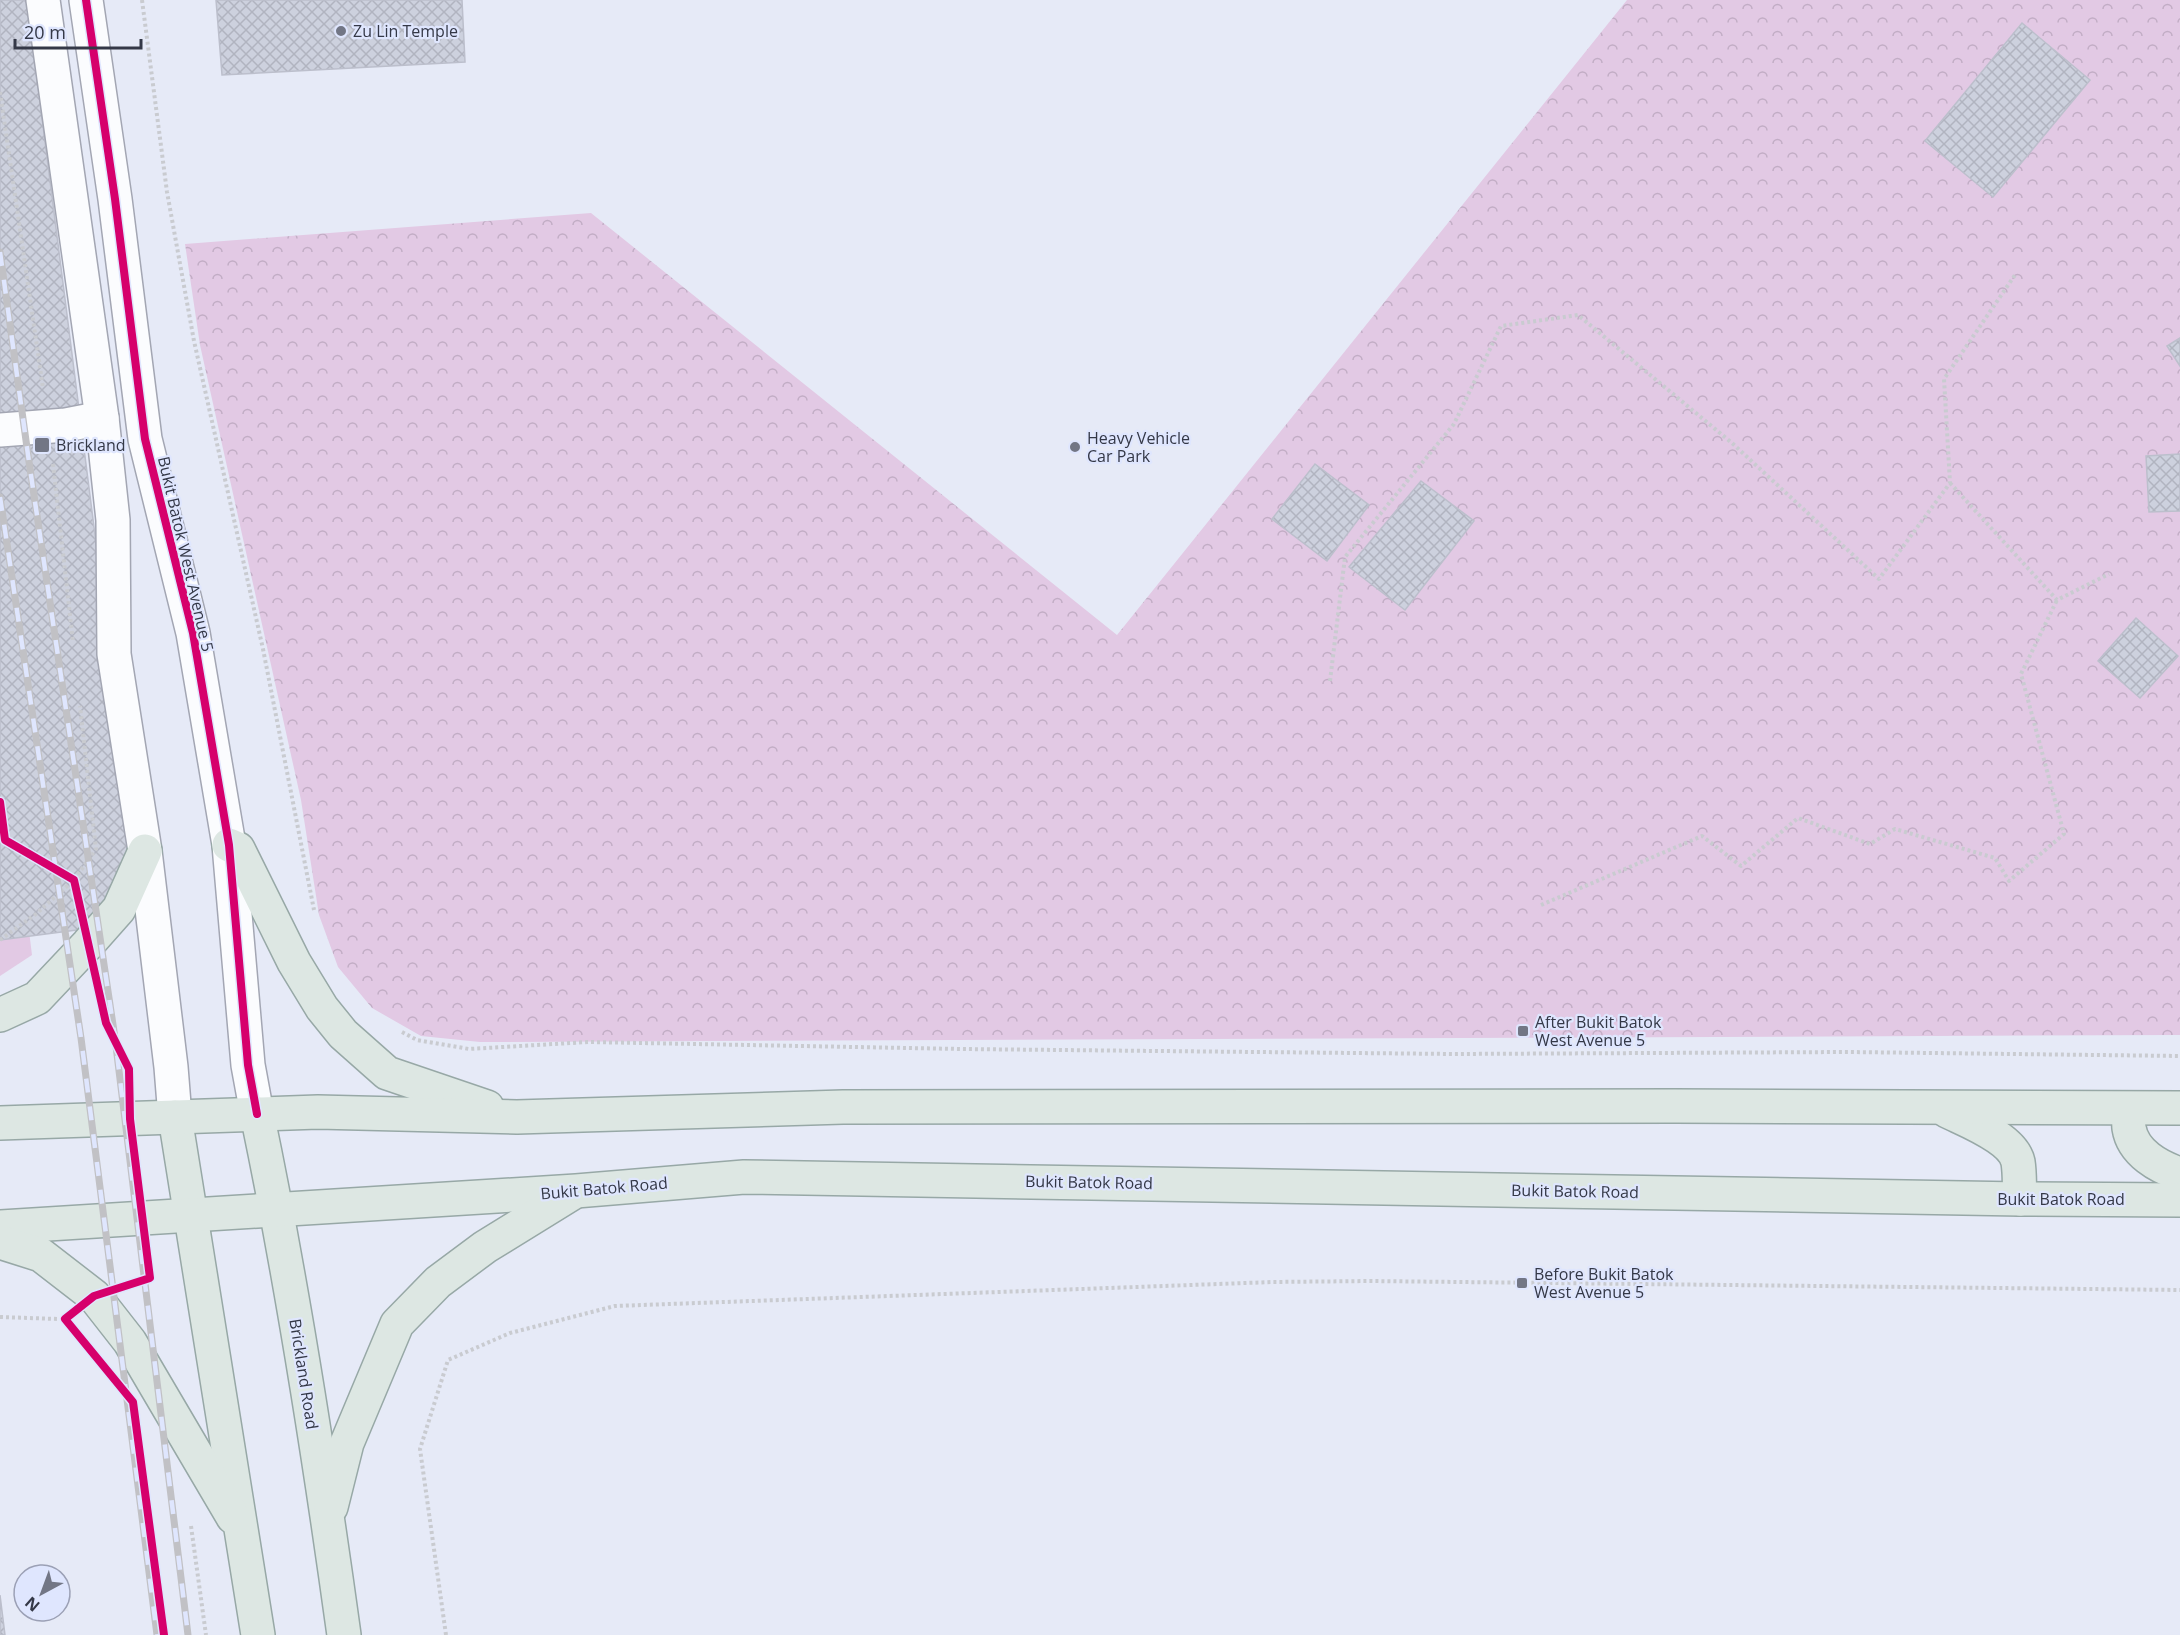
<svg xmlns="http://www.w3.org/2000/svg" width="2180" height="1635" font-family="'Open Sans',sans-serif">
<defs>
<pattern id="forest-crowns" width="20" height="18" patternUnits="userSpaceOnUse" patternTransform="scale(1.5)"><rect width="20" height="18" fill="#e2c9e4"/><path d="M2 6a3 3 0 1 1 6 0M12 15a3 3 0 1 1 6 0" fill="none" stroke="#c2adc5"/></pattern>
<pattern id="building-cross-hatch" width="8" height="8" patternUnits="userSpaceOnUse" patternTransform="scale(1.5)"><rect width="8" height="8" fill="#cdd1de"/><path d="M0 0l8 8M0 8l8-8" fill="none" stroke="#b1b4c0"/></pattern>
</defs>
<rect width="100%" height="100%" fill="#e6eaf7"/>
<!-- green -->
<path fill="#e2c9e4" d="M0,697L32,955L0,976Z"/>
<!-- forest -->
<path fill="url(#forest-crowns)" d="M1627,0H2180V1035L480,1042L421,1036L372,1008L338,967L319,915L301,800L200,345L185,244L591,213L1117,635Z"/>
<!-- building -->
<g fill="url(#building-cross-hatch)" stroke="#bcbfcc" stroke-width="1.5">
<path d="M0,0H27L140,889L115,925L0,940Z"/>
<path d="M216,0H462L465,62L222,75Z"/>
<path d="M2022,23L2090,80L1993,197L1925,141Z"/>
<path d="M2180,338V366L2167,346Z"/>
<path d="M2180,454V511L2149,512L2146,456Z"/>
<path d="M1315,464L1369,505L1327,561L1272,519Z"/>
<path d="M1421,481L1474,521L1405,610L1349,567Z"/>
<path d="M2136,618L2178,656L2140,698L2098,661Z"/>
<path d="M0,1595L5,1635H0Z"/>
</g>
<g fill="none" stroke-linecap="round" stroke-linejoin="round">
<!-- minor casing -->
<g stroke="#a3a6b3" stroke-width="36">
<g id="minor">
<path d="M43,0L102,418L113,520L114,654L145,851L171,1067L175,1117"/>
<path d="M86,0L115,199L145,439L193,633L229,845L248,1065L257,1114"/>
<path d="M0,430L66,425L102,418"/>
</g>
</g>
<!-- major casing -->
<g stroke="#97a8a6" stroke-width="36">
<g id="major">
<path d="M229,845L238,849L294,962L322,1008L343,1034L387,1073L487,1107"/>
<path d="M0,1015L37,998L88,944L119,909L145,851"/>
<path d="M2130,1109C2130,1115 2128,1122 2129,1128C2133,1153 2159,1167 2180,1174"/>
<path d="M1947,1111C1967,1121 2013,1138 2018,1162C2020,1174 2019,1187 2020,1199"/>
<path d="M257,1114C293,1286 320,1461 344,1635"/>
<path d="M175,1117L258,1635"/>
<path d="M0,1123L318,1112L517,1117L843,1107L1675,1106L2180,1108"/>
<path d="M0,1227L576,1191L744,1177L2020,1199L2180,1200"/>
<path d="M0,1242L41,1255L94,1296L130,1342L233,1517"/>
<path d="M331,1507L347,1443L397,1324L438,1282L485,1247L571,1194"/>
</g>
</g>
<!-- path -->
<g stroke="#c9cbd0" stroke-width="4" stroke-dasharray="3 3" stroke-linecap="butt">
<path d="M142,0L167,192L194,341L263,649L314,910"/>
<path d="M0,92L43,388"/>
<path d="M53,464L73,642"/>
<path d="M1950,483L2057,600L2109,574"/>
<path d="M1330,681L1345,557L1454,424L1501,326L1578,315L1732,443L1879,579L1950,483L1944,379L2015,275"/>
<path d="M1541,905L1702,836L1741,866L1798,818L1870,844L1895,829L1995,858L2009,881L2064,834L2021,674L2057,600"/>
<path d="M0,940L36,914L74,880L96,849L80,706"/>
<path d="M402,1032L417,1040L469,1049L588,1042L961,1049L1454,1054L1848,1052L2180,1056"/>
<path d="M0,1317L58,1319"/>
<path d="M191,1526L206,1635"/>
<path d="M446,1635L420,1449L448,1360L510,1333L615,1306L1273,1282L1370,1281L2180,1290"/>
</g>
<!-- minor -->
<use href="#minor" stroke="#fbfcfe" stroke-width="33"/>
<!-- major -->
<use href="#major" stroke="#dde7e3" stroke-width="33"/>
<!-- rail casing -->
<g stroke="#c1c1c5" stroke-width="7">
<g id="rail">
<path d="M0,252L28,455L115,1038L188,1635"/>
<path d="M0,497L81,1038L157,1635"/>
</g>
</g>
<!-- rail -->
<use href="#rail" stroke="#dfe6fe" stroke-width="4.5" stroke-dasharray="14" stroke-linecap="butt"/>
<!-- cycleway casing -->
<g stroke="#dfe6fe" stroke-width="11">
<g id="cycleway">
<path d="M86,0L115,199L145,439L193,633L229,845L248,1065L257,1114"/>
<path d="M0,802L5,840L74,880L106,1023L129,1069L130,1119L150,1278L94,1296L65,1319L133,1402L164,1635"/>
</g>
</g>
<!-- cycleway -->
<use href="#cycleway" stroke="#d6006c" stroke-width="8"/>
</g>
<!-- markers -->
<g fill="#727685" stroke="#dfe6fe" stroke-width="2">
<circle cx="341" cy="31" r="6"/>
<rect x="34" y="437" width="16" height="16" rx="3"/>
<circle cx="1075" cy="447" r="6"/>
<rect x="1517" y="1025" width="12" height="12" rx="3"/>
<rect x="1516" y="1277" width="12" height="12" rx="3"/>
</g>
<g text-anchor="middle" stroke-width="4.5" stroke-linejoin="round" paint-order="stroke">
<!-- poi labels -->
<g font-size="16" fill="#343847" stroke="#dfe6fe" text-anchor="start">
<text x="353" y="37">Zu Lin Temple</text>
<text x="1087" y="444">Heavy Vehicle<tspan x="1087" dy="18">Car Park</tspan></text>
<text x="56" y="451">Brickland</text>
<text x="1535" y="1028">After Bukit Batok<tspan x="1535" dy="18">West Avenue 5</tspan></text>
<text x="1534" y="1280">Before Bukit Batok<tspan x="1534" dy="18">West Avenue 5</tspan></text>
</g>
<!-- street labels -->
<g font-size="16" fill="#343847" stroke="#dfe6fe">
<text transform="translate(186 554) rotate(77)" y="6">Bukit Batok West Avenue 5</text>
<text transform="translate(1089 1182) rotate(1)" y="6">Bukit Batok Road</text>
<text transform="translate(604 1188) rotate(-5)" y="6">Bukit Batok Road</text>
<text transform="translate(1575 1191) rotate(1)" y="6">Bukit Batok Road</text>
<text x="2061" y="1205">Bukit Batok Road</text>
<text transform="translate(304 1374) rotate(81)" y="6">Brickland Road</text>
</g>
</g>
<!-- north arrow -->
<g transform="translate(42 1593) rotate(221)"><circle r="28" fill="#dfe6fe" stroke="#9ba0b5" stroke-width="1.5"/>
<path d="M0-4.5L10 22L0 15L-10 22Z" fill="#727685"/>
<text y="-9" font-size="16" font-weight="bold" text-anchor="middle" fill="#343847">N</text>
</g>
<!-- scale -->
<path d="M15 39v9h126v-9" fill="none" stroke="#343847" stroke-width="3"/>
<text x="24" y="39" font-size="18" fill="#343847" stroke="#dfe6fe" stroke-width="4.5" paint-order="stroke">20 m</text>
</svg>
